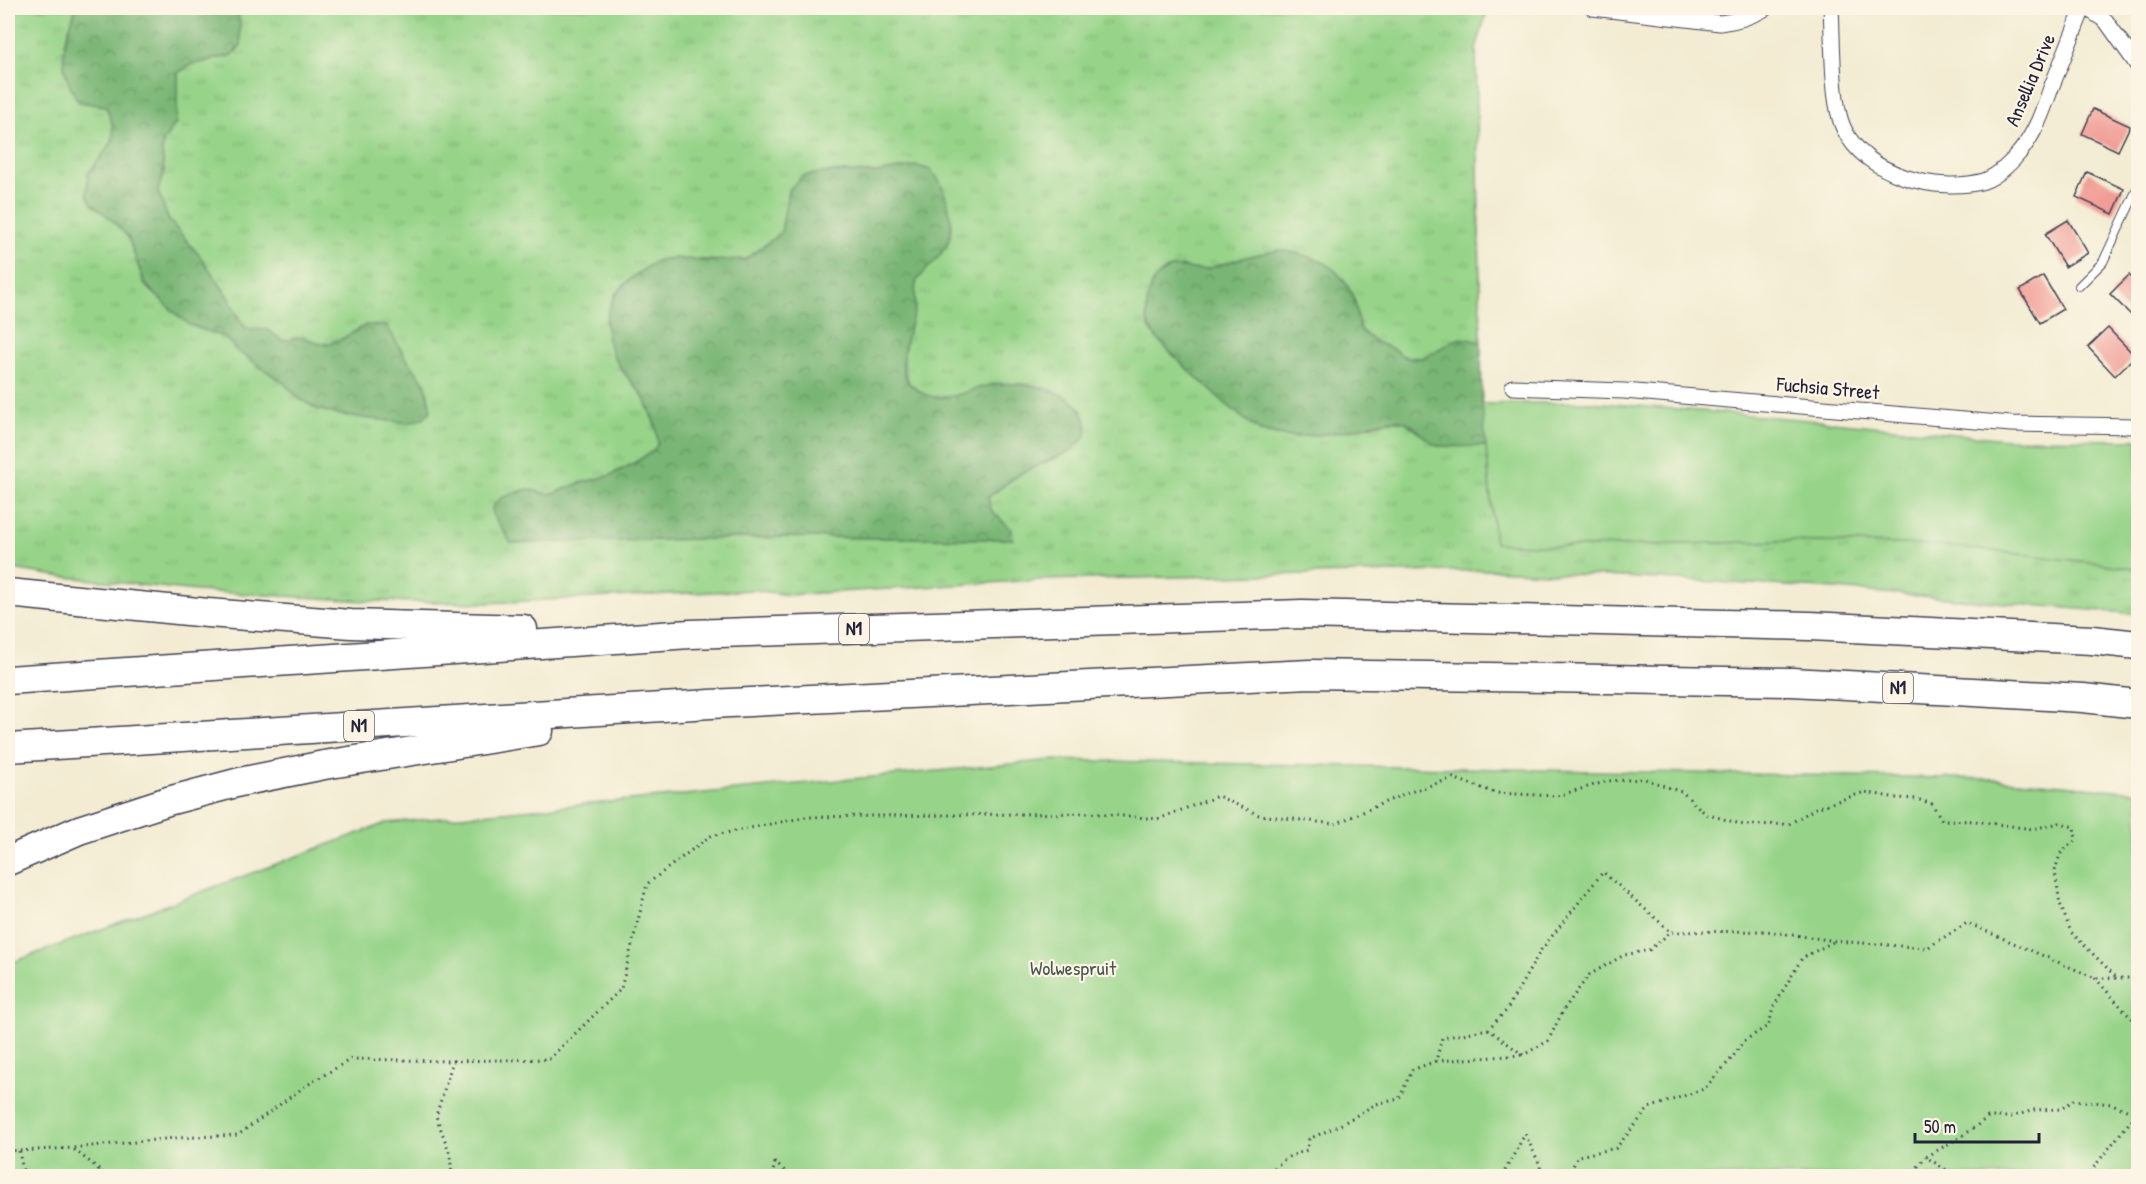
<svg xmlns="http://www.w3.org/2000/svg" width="2146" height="1184" font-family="'Patrick Hand',sans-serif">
<defs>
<pattern id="grass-tufts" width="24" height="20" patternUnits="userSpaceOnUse" patternTransform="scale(1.5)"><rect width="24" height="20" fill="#97d489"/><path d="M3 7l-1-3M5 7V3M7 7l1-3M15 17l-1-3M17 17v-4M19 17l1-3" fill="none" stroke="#82b677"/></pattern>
<pattern id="forest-crowns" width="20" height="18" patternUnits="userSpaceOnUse" patternTransform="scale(1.5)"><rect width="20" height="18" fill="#79b675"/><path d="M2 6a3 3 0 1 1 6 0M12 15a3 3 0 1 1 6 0" fill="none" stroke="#639461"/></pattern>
</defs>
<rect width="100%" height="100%" fill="#fcf5e5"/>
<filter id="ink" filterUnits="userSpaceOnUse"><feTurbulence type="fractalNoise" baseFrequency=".0167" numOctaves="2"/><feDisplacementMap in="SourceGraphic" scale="12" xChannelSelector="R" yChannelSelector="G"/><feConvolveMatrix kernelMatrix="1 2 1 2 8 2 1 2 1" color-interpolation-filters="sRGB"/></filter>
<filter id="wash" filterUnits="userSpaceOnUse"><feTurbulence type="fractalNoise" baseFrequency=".008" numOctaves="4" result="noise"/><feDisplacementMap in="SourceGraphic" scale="24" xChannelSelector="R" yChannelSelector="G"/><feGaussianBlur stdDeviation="1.35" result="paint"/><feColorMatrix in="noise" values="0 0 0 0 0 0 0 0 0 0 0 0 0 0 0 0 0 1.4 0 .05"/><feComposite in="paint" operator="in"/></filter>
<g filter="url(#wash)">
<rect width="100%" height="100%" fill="#f3ecd3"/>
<!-- grass -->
<path fill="url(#grass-tufts)" stroke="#5c7b62" stroke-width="1.5" fill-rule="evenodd" d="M8,8H76L64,44C80,67 118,110 113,139C111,148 94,166 88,174L92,204L112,219L128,237L145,285L190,325L224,337L236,350L284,383L298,398L317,409L340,415L409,423L426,385L406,358L366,325L344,338L331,343L321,344L303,337L283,341L268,330L249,329L243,325L225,292L199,255L168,219L158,191L164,171L162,153L163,142L176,123L178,73L190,65L232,55L241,45L239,17L234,8H1488L1476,49L1481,342L1460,338L1424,358L1404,357L1393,349L1379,344L1362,332L1356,319V305L1343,279L1241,258L1207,269L1194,270L1181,266L1152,332L1204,384L1260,431L1281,436L1298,437L1348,430L1390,421H1404L1437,446H1486L1495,542L1572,547L1784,541L1939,545L2099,563L2138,570V614L1824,588L1495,570L1040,580L787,595L755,590L485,603L367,601L197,591L56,576L8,568ZM917,166L944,249L917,280L915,286V307L907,333L904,355V369L909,383L926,396L933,398L955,396L995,384L1072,450L1023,472L988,497L991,510L1012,530V539L795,537L511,543L527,489L548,494L555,493L580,483L609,476L634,463L653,451L658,444L657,430L643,396L620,368L605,322L616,293L672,258L741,262L781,233L788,191L803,176L834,172L876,173Z"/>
<!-- forest -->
<g fill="url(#forest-crowns)" stroke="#4e6c58" stroke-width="1.5">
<path d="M76,8H234L239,17L241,45L232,55L190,65L178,73L176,123L163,142L162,153L164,171L158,191L168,219L199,255L225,292L243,325L249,329L268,330L283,341L303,337L321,344L331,343L344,338L366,325L387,326L406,358L426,385L431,411L423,418L409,423L340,415L317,409L298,398L284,383L236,350L224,337L190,325L176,314L145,284L128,237L111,219L92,204L87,194L88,174L113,141V126L106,106L79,102C55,66 63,46 76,8Z"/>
<path d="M917,166C921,167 927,168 930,170C944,180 956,224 949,240C943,255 928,267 917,280C914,289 916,297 915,307C911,328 894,363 909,383C911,386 914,387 916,389C943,409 966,388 995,384C1022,381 1079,389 1086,422C1087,426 1086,432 1086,436L1072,450L1023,472L988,497L991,510L1012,530L1013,539L795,537L511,543L493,515L492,508L501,498L527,489L548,494L555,493L580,483L609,476L634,463L653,451L658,444C657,428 651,410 643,396C637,386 627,378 620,367C597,331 603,296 640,272C646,268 652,262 659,260C674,256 690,260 705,261C718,261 730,260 742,259L743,261L781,233L788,191L802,176L834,172L876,173Z"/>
<path d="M1279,250C1315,255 1342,265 1355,302C1358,313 1355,323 1363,332C1371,341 1381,344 1391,348C1396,350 1398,354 1403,356C1424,366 1440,345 1458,339C1464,337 1474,341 1481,342L1482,404L1486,446C1476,446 1444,448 1436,445C1424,440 1416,424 1403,421C1391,417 1371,425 1359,428C1328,434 1294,441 1264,432C1249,428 1162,347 1152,332C1143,319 1146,287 1158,276C1174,260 1186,271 1204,269C1216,268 1228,262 1239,259C1252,255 1266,253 1279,250Z"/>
</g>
<!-- park -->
<g fill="#97d489" stroke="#5c7b62" stroke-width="1.5">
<path d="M1590,402L1821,421L2007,439L2138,440V570L2099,563L1939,545L1784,541L1572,547L1495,543L1482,404Z"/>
<path d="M1053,760L1996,779L2138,792V1176H8V964L386,823Z"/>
</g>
<g id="blocks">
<!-- building -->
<g fill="#f19b94">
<path d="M2093,109L2130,126L2118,151L2082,134Z"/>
<path d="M2087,172L2124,189L2113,214L2076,197Z"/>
<path d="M2068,220L2088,253L2065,267L2045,234Z"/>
<path d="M2129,275L2139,285V323L2110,294Z"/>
<path d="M2043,276L2063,309L2040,323L2020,290Z"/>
<path d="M2108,328L2135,356L2115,376L2088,347Z"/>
</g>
</g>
</g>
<g filter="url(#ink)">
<use href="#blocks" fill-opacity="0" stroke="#414052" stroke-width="1.5"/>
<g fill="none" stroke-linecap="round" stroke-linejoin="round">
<!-- service casing -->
<g stroke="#414052" stroke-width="10">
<path id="service" d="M2079,286L2103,262L2138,187"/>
</g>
<!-- minor casing -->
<g stroke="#414052" stroke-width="17">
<g id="minor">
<path d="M1593,8L1720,23C1737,21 1751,17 1766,8"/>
<path d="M1831,8C1833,39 1831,103 1844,129C1865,175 1938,194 1984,181C1996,177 2011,163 2019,153C2035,134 2043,111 2051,88C2062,61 2073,34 2083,8"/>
<path d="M2087,8L2106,21L2138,66"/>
<path d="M1513,387L1624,391L2011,424L2138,426"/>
</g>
</g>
<!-- motorway casing -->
<g stroke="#414052" stroke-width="31">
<g id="motorway">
<path d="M8,593L208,613L351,624L523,629"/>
<path d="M8,680L690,634L1302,614L1810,626L2092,640L2138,645"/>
<path d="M8,748L710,704L1310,674L1792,682L2083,698L2138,704"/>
<path d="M8,861L79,830L168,801L240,782L324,765L539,731"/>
</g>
</g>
<!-- path -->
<g stroke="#414052" stroke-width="3" stroke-dasharray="1.5 4.5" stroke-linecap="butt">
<path d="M2095,978L2132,1019L2138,1039"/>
<path d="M1488,1029L1523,1055L1548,1041L1564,1009L1589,975L1624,955L1649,950L1671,932"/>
<path d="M453,1061L549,1059L621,989L647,884L710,836L806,817L1089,813L1158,819L1218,796L1259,815L1335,824L1404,794L1453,778L1496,793L1557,796L1608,781L1645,779L1682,792L1706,814L1744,825L1789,824L1816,808L1865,792L1896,798L1917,799L1932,804L1942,820L1975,821L2032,829L2060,823L2074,827L2076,839L2060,854L2055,871L2060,904L2071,932L2117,978"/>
<path d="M1436,1061L1522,1055"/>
<path d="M2138,1110L2136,1114H2138"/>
<path d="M8,1150L19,1151L72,1148"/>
<path d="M19,1151L24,1176"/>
<path d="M99,1169L72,1148L175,1138L238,1135L304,1087L351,1059L453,1061L436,1116L450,1154L452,1176"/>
<path d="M95,1176L99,1169L105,1176"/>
<path d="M772,1176L775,1163L785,1171L788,1176"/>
<path d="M1265,1176L1286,1158L1307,1150L1309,1139L1340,1125L1376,1104L1399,1099L1412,1070L1436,1061L1442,1038L1488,1029L1506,1011L1541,950L1603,872L1671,932L1766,931L1836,941L1927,948L1967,923L2095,978H2130L2138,985"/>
<path d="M1502,1176L1525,1134L1540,1165L1541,1176"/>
<path d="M1568,1176L1578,1156L1616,1148L1649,1108L1704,1089L1732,1058L1744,1041L1769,1025L1773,1008L1802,958L1835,941"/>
<path d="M1910,1176L1926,1157"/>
<path d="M1956,1176L1926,1157L1967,1133L1988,1117H2011L2034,1110L2061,1109L2074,1100L2112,1104L2136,1114L2087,1176"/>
</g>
<!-- service -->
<use href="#service" stroke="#fff" stroke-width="8"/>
<!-- minor -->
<use href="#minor" stroke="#fff" stroke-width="15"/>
<!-- motorway -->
<use href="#motorway" stroke="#fff" stroke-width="28"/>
</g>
</g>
<g text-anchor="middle" stroke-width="4.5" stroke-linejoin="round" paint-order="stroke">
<!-- shield labels -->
<g fill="#fcf5e5" stroke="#63616e" stroke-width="1.5">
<rect x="839" y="614" width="30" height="30" rx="4.5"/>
<rect x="1883" y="673" width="30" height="30" rx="4.5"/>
<rect x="344" y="711" width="30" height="30" rx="4.5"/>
</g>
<g font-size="18" font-weight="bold" fill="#22223b">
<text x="854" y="635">N1</text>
<text x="1898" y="694">N1</text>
<text x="359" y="732">N1</text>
</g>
<!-- street labels -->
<g font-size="20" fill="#22223b" stroke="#fcf5e5">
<text transform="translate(2030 80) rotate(-67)" y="7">Ansellia Drive</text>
<text transform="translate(1828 388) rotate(5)" y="7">Fuchsia Street</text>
</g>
<!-- park labels -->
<g font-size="20" fill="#455752" stroke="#fcf5e5">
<text x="1073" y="975">Wolwespruit</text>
</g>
</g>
<!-- margin -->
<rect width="2146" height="1184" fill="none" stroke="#fcf5e5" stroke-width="30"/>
<!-- scale -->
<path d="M1915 1133v9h124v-9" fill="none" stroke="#22223b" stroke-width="3"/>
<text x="1924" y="1133" font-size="18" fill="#22223b" stroke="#fcf5e5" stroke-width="4.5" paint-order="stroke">50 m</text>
</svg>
